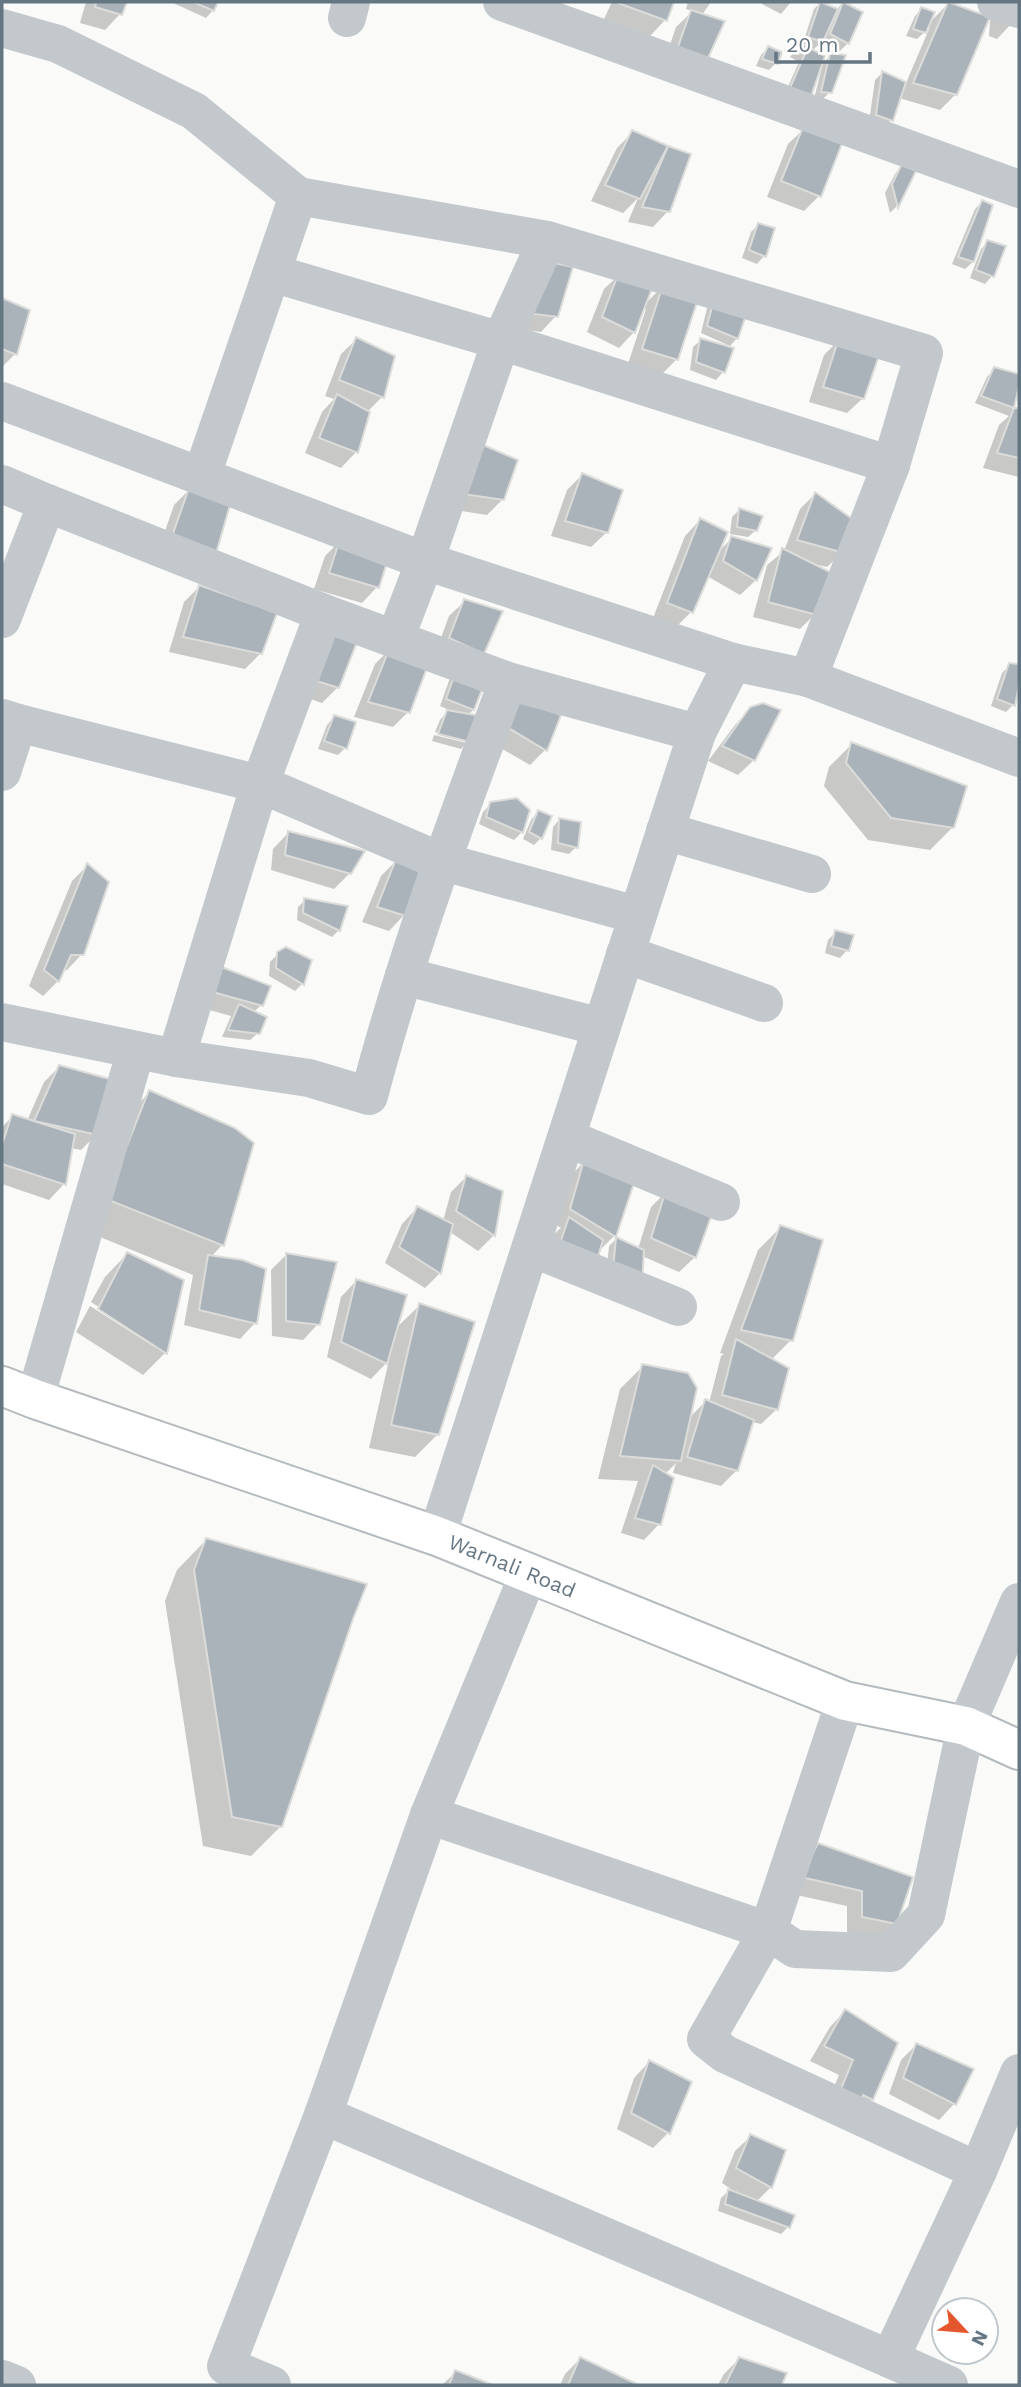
<svg xmlns="http://www.w3.org/2000/svg" width="1021" height="2387" font-family="'Work Sans',sans-serif">
<rect width="100%" height="100%" fill="#fafaf8"/>
<!-- shadow -->
<g fill="#0003">
<path d="M86,2H125L120,14L105,30L80,23Z"/>
<path d="M171,2H216L213,10L206,18Z"/>
<path d="M612,2H672L665,20L650,36L604,19Z"/>
<path d="M688,2H711L660,74L676,27L693,11L686,9Z"/>
<path d="M763,2H791L781,14L762,4Z"/>
<path d="M821,2L836,10L843,3L861,13L848,43L840,51L822,41L814,49L805,46L822,57L783,98L799,62L790,57L800,45L802,46L814,9Z"/>
<path d="M948,4L956,94L940,110L899,98L891,120L884,127L869,122L875,80L882,73L906,83L930,27L917,39L906,36L915,16L922,9L928,24Z"/>
<path d="M997,14L1016,19L997,39L989,36L990,21Z"/>
<path d="M768,48L776,63L769,70L756,66L761,55Z"/>
<path d="M831,55L830,92L823,99H814L823,63Z"/>
<path d="M804,129L819,196L804,211L767,197L788,144Z"/>
<path d="M633,132L688,155L668,211L653,227L628,222L638,198L623,213L591,201L617,148Z"/>
<path d="M902,166L914,172L896,207L890,213L885,193L895,174Z"/>
<path d="M982,202L975,260L965,269L952,264L975,209Z"/>
<path d="M758,225L773,229L764,256L757,264L742,258L751,232Z"/>
<path d="M988,242L992,276L985,284L970,278L981,249Z"/>
<path d="M620,274L645,304L665,284L677,359L661,375L628,364L646,309L643,308L634,332L619,348L587,332L604,289Z"/>
<path d="M530,278L556,316L541,332L512,328Z"/>
<path d="M2,300L27,311L15,354L2,367Z"/>
<path d="M714,301L737,338L730,346L701,333L707,308Z"/>
<path d="M357,339L382,397L367,412L356,452L341,468L305,453L322,412L334,399L325,396L341,354Z"/>
<path d="M840,339L863,398L847,413L809,402L824,355Z"/>
<path d="M701,340L731,349L723,372L716,380L690,370L693,347Z"/>
<path d="M995,369L1019,376L1012,409L1019,410V477L983,468L999,425L1009,416L975,403L987,377Z"/>
<path d="M481,446L503,499L487,515L449,509Z"/>
<path d="M582,475L607,532L591,547L551,536L567,490Z"/>
<path d="M189,490L228,506L155,560L174,505Z"/>
<path d="M815,494L843,552L827,567L814,564L815,614L800,629L753,617L767,565L784,551L800,509Z"/>
<path d="M739,510L756,530L748,537L730,534L732,517Z"/>
<path d="M700,520L717,553L732,538L756,580L740,595L707,576L691,612L676,627L653,618L685,536Z"/>
<path d="M340,541L377,587L362,603L314,589L325,556Z"/>
<path d="M199,587L261,653L245,669L169,652L184,602Z"/>
<path d="M465,601L483,653L435,654L449,616Z"/>
<path d="M356,638L338,687L322,703L296,694Z"/>
<path d="M390,649L408,712L393,727L354,717L375,664Z"/>
<path d="M1010,665H1019V675L1013,705L1006,712L991,706L1002,673Z"/>
<path d="M450,678L483,682L473,710L467,716V740L435,732L440,720L449,710L440,706Z"/>
<path d="M751,709L754,760L738,775L708,761L735,725Z"/>
<path d="M496,713L545,750L530,765L485,739Z"/>
<path d="M334,717L345,748L338,755L318,749L327,725Z"/>
<path d="M434,735L467,743L461,749L432,741Z"/>
<path d="M852,744L953,827L930,850L868,840L824,786L829,767Z"/>
<path d="M491,804L528,811L521,833L514,840L479,824L483,812Z"/>
<path d="M538,812L541,838L534,845L523,839L531,820Z"/>
<path d="M560,819L576,847L569,854L551,850L553,827Z"/>
<path d="M288,833L350,873L334,889L271,870L273,849Z"/>
<path d="M396,861L404,915L389,931L362,922L381,876Z"/>
<path d="M87,866L82,954L67,970H63L58,981L43,996L29,986L72,881Z"/>
<path d="M305,900L339,930L332,937L297,920L298,907Z"/>
<path d="M836,932L847,950L840,958L825,953L828,940Z"/>
<path d="M278,954L302,984L295,991L269,976L270,962Z"/>
<path d="M204,983L261,1005L253,1013L258,1033L250,1040L222,1037L231,1016L195,1006Z"/>
<path d="M59,1067L97,1134L81,1150L71,1148L64,1184L49,1200L2,1184V1127L13,1116L27,1121L44,1082Z"/>
<path d="M150,1092L252,1144L222,1245L211,1257L255,1323L240,1339L184,1325L193,1275L78,1228L120,1122Z"/>
<path d="M584,1162L632,1184L614,1236L599,1251L544,1264L554,1234L561,1228L556,1225L569,1177Z"/>
<path d="M466,1177L501,1192L493,1236L478,1251L450,1232L440,1273L425,1288L385,1263L402,1224L417,1208L443,1221L451,1192Z"/>
<path d="M666,1192L695,1257L679,1272L642,1256L606,1277L609,1246L616,1239L638,1249L651,1207Z"/>
<path d="M781,1227L791,1340L771,1360L777,1409L761,1424L752,1422L737,1470L721,1486L673,1473L676,1463L665,1474L659,1524L644,1540L621,1533L638,1481L598,1479L620,1389L643,1366L689,1418L706,1401L709,1403L721,1356L724,1354L720,1353L758,1250Z"/>
<path d="M127,1254L165,1353L143,1375L76,1332L90,1306L153,1346V1342L91,1302L105,1277Z"/>
<path d="M286,1255L318,1324L303,1340L272,1336L271,1270Z"/>
<path d="M356,1281L396,1328L420,1305L438,1434L415,1457L369,1448L389,1360L371,1379L327,1357L341,1297Z"/>
<path d="M206,1540L352,1619L280,1827L251,1856L203,1846L165,1601L177,1570Z"/>
<path d="M818,1845L895,1923L880,1939L847,1932V1906L787,1893Z"/>
<path d="M845,2011L872,2099L856,2114L824,2111L839,2075L810,2061L830,2027Z"/>
<path d="M916,2045L972,2070L954,2104L939,2120L889,2094L901,2060Z"/>
<path d="M649,2062L689,2083L668,2133L653,2148L617,2129L634,2078Z"/>
<path d="M751,2136L771,2187L756,2202L788,2227L781,2234L718,2211L721,2198L731,2189L722,2183L735,2151Z"/>
<path d="M580,2359L636,2385H560L565,2374Z"/>
<path d="M739,2359L784,2374L780,2385H718L724,2374Z"/>
<path d="M456,2372L490,2385H442Z"/>
</g>
<!-- building -->
<g fill="#aab3b9" stroke="#dcdcda" stroke-width="2">
<path d="M96,2H127L122,15L95,7Z"/>
<path d="M193,2H218L214,11Z"/>
<path d="M619,2H674L667,21L618,3Z"/>
<path d="M820,2L838,9L823,42L808,37Z"/>
<path d="M843,2L863,12L849,44L830,34Z"/>
<path d="M948,2L990,17L957,95L913,83Z"/>
<path d="M921,7L935,12L926,33L913,29Z"/>
<path d="M691,10L725,21L703,69L674,58Z"/>
<path d="M800,43L825,56L809,102L789,90L805,54L797,50Z"/>
<path d="M768,46L782,52L778,64L762,59Z"/>
<path d="M830,53L846,55L832,93L821,92Z"/>
<path d="M882,71L906,82L893,121L876,115Z"/>
<path d="M803,127L843,141L821,197L781,181Z"/>
<path d="M632,130L668,146L640,199L605,185Z"/>
<path d="M668,146L691,154L670,212L642,207Z"/>
<path d="M902,164L916,171L898,208L892,184Z"/>
<path d="M982,200L993,205L974,262L958,257Z"/>
<path d="M758,223L775,228L766,257L749,250Z"/>
<path d="M987,240L1006,246L994,277L976,270Z"/>
<path d="M545,261L573,267L558,317L526,313Z"/>
<path d="M619,272L654,283L635,333L602,317Z"/>
<path d="M664,282L700,293L678,360L642,349Z"/>
<path d="M2,298L30,310L17,355L2,349Z"/>
<path d="M714,299L747,312L738,339L707,326Z"/>
<path d="M356,337L395,356L384,398L339,380Z"/>
<path d="M700,338L734,348L725,373L696,362Z"/>
<path d="M839,338L882,347L864,399L823,387Z"/>
<path d="M994,367L1019,374V386L1014,408L981,396Z"/>
<path d="M337,394L370,412L358,453L319,438Z"/>
<path d="M1014,408H1019V458L997,453Z"/>
<path d="M481,444L518,460L504,500L463,494Z"/>
<path d="M582,473L623,490L608,533L565,521Z"/>
<path d="M189,488L230,505L215,557L169,545Z"/>
<path d="M815,492L855,521L844,553L797,540Z"/>
<path d="M739,508L763,516L757,531L737,527Z"/>
<path d="M700,518L728,532L693,613L667,603Z"/>
<path d="M731,536L772,548L757,581L723,561Z"/>
<path d="M340,539L388,559L379,588L329,573Z"/>
<path d="M782,548L832,573L817,615L768,602Z"/>
<path d="M199,585L277,613L262,654L183,637Z"/>
<path d="M464,599L503,611L484,654L449,638Z"/>
<path d="M327,626L359,637L339,688L310,679Z"/>
<path d="M390,647L428,665L410,713L368,702Z"/>
<path d="M1009,663L1019,664V684L1015,706L997,699Z"/>
<path d="M457,668L485,682L474,710L446,699Z"/>
<path d="M511,695L561,715L547,751L500,723Z"/>
<path d="M763,703L781,710L755,761L722,746L750,707Z"/>
<path d="M447,710L481,716L470,742L438,734Z"/>
<path d="M334,715L356,722L347,749L324,741Z"/>
<path d="M851,742L967,786L954,828L891,818L846,763Z"/>
<path d="M517,798L530,810L523,833L486,817L490,802Z"/>
<path d="M538,810L552,816L542,839L529,832Z"/>
<path d="M559,818L581,822L578,848L558,843Z"/>
<path d="M288,831L365,851L351,874L285,855Z"/>
<path d="M396,859L421,868L406,916L377,907Z"/>
<path d="M87,863L109,882L84,955H71L59,982L44,970Z"/>
<path d="M304,898L348,906L340,931L303,913Z"/>
<path d="M835,930L854,935L849,951L831,946Z"/>
<path d="M286,947L312,960L304,985L276,968L277,952Z"/>
<path d="M219,966L271,986L263,1006L209,991Z"/>
<path d="M239,1004L267,1017L260,1034L228,1030Z"/>
<path d="M59,1065L113,1080L98,1135L34,1121Z"/>
<path d="M149,1090L235,1128L254,1143L224,1246L106,1199Z"/>
<path d="M12,1114L75,1134L66,1185L2,1164V1145Z"/>
<path d="M584,1160L634,1183L616,1237L570,1209Z"/>
<path d="M466,1175L503,1191L495,1236L456,1211Z"/>
<path d="M666,1190L712,1214L696,1258L651,1238Z"/>
<path d="M417,1206L453,1224L441,1274L399,1247Z"/>
<path d="M569,1217L603,1240L595,1267L558,1249Z"/>
<path d="M780,1225L823,1240L793,1341L741,1330Z"/>
<path d="M616,1237L644,1250L642,1285L613,1270Z"/>
<path d="M127,1252L184,1280L167,1354L98,1309Z"/>
<path d="M286,1253L337,1262L320,1325L286,1321Z"/>
<path d="M208,1255L243,1260L266,1269L257,1324L199,1310Z"/>
<path d="M356,1279L407,1295L387,1364L341,1342Z"/>
<path d="M419,1303L475,1322L439,1435L391,1425Z"/>
<path d="M736,1339L789,1368L778,1410L722,1395Z"/>
<path d="M642,1364L688,1373L697,1388L681,1461L620,1456Z"/>
<path d="M705,1399L754,1420L738,1471L687,1457Z"/>
<path d="M653,1465L674,1478L661,1525L635,1518Z"/>
<path d="M206,1538L367,1584L353,1619L282,1827L232,1817L194,1570Z"/>
<path d="M818,1843L913,1877L897,1924L862,1917V1891L801,1877Z"/>
<path d="M845,2009L898,2043L873,2100L863,2095L861,2108L838,2096L853,2060L824,2046Z"/>
<path d="M916,2043L974,2069L956,2105L903,2078Z"/>
<path d="M649,2060L692,2082L670,2134L631,2113Z"/>
<path d="M750,2134L786,2150L772,2188L736,2168Z"/>
<path d="M728,2189L795,2215L790,2228L725,2204Z"/>
<path d="M580,2357L639,2385H568Z"/>
<path d="M739,2357L787,2373L782,2385H725Z"/>
<path d="M455,2370L493,2385H449Z"/>
</g>
<g fill="none" stroke-linecap="round" stroke-linejoin="round">
<!-- major casing -->
<g stroke="#b5babe" stroke-width="42">
<g id="major">
<path id="s1" d="M2,1386L35,1399L437,1536L845,1701L966,1726L1019,1750"/>
</g>
</g>
<!-- minor -->
<g stroke="#c3c8cc" stroke-width="38">
<path d="M502,2L1019,189"/>
<path d="M996,2L1019,9"/>
<path d="M347,18L351,2"/>
<path d="M2,28L58,44L194,111L298,196L547,240L501,341L425,561L395,639"/>
<path d="M272,273L501,341L891,465"/>
<path d="M2,401L425,561L733,662"/>
<path d="M202,475L298,196"/>
<path d="M2,484L47,503L2,619"/>
<path d="M47,503L324,613L508,681L697,733"/>
<path d="M808,678L1019,758"/>
<path d="M2,718L18,723L2,772"/>
<path d="M18,723L260,784L324,613"/>
<path d="M665,831L812,874"/>
<path d="M625,954L764,1003"/>
<path d="M404,976L601,1027"/>
<path d="M2,1022L176,1058L260,784L440,861L637,915"/>
<path d="M176,1058L309,1078L369,1096C406,955 457,818 508,681"/>
<path d="M567,1138L721,1202"/>
<path d="M532,1248L678,1307"/>
<path d="M35,1399L136,1050"/>
<path d="M437,1536L697,733L733,662L808,678L891,465L924,353L547,240"/>
<path d="M529,1573L429,1815L323,2115L890,2359L978,2171L1019,2073"/>
<path d="M845,1701L768,1931L795,1949L891,1953L926,1915L966,1726L1019,1602"/>
<path d="M429,1815L768,1931L706,2039L725,2054L978,2171"/>
<path d="M890,2359L949,2385"/>
<path d="M2,2379L17,2385"/>
<path d="M272,2385L226,2366L323,2115"/>
</g>
<!-- major -->
<use href="#major" stroke="#fff" stroke-width="38"/>
</g>
<g text-anchor="middle" stroke-width="7" stroke-linejoin="round" paint-order="stroke">
<!-- street labels -->
<g font-size="21" fill="#657683" stroke="#fff">
<text dy="7" stroke="none"><textPath href="#s1" startOffset="541">Warnali Road</textPath></text>
</g>
</g>
<!-- border -->
<rect width="1021" height="2387" fill="none" stroke="#657683" stroke-width="7"/>
<!-- north arrow -->
<g transform="translate(965 2331) rotate(116)"><circle r="33" fill="#ffffff" stroke="#c1c8cd" stroke-width="2"/>
<path d="M0-5L12 26L0 18L-12 26Z" fill="#e4572e"/>
<text y="-10" font-size="19" font-weight="bold" text-anchor="middle" fill="#657683">N</text>
</g>
<!-- scale -->
<path d="M776 52v10h94v-10" fill="none" stroke="#657683" stroke-width="3.5"/>
<text x="786" y="52" font-size="21" fill="#657683" stroke="#ffffff" stroke-width="5" paint-order="stroke">20 m</text>
</svg>
